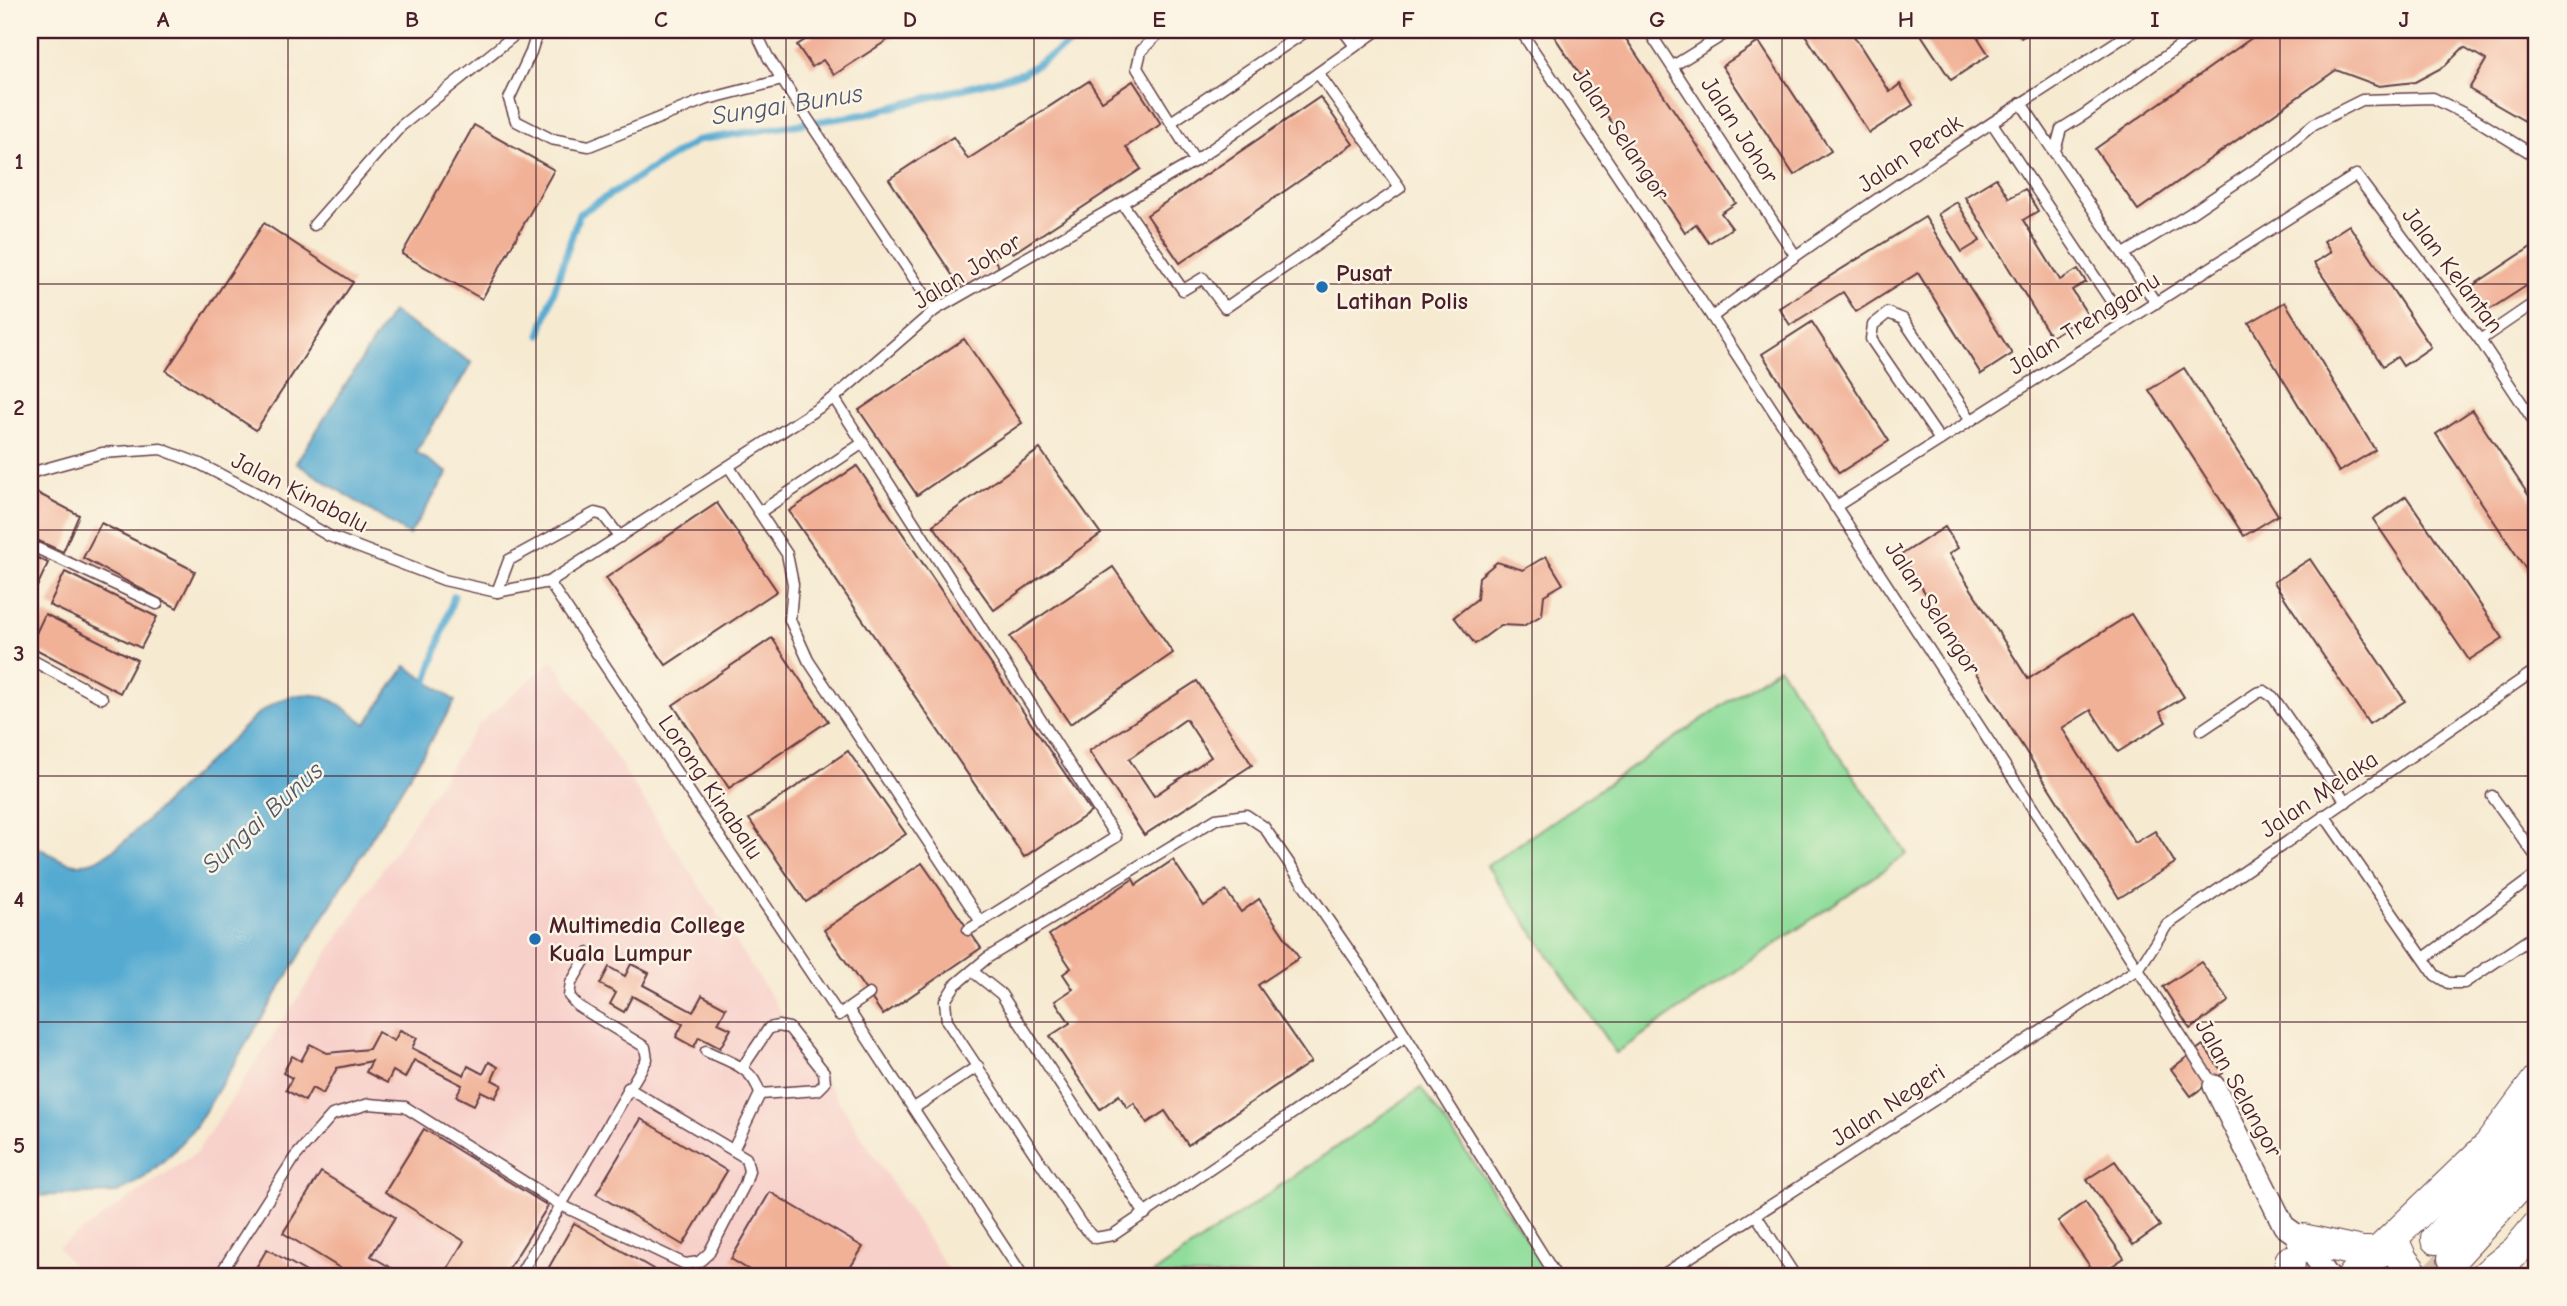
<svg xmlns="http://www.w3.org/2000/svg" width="2567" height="1306" font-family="'Comic Neue',sans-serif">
<rect width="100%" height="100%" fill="#fcf5e5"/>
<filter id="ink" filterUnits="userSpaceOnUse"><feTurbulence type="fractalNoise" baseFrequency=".0143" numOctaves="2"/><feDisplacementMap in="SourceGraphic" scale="14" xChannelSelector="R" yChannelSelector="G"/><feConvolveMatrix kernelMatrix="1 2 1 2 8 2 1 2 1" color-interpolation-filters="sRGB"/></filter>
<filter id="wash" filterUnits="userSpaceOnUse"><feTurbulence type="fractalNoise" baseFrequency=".00686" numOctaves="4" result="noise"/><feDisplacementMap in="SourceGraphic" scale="28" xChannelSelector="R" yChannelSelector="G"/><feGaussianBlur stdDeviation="1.57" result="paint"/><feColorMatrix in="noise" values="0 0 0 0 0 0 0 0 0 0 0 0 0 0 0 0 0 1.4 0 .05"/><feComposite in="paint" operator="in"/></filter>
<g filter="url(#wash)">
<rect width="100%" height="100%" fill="#f6ead1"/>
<!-- built -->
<path fill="#f7d0ca" d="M553,660L952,1276H81L58,1247L196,1153L477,726Z"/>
<!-- green -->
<g fill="#90dd9b" stroke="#6d7e63" stroke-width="2">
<path d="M1779,667L1907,854L1616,1053L1487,866Z"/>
<path d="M1421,1088L1546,1266L1531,1276H1150Z"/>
</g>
<!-- water -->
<g fill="#55aad1" stroke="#50647e" stroke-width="2">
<path d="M392,312L472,363L416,452L448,473L409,535L296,463Z"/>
<path d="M406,666L455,701L196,1126L171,1154L145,1177L117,1193L30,1196V843C42,849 57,860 70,863C90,868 110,853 125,841L258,714C279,698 302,688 329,699C342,704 354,716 366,724Z"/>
</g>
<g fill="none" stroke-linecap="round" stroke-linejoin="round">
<!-- stream -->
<g stroke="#55aad1" stroke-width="7">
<path d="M540,335L579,214L698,140L866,114L1023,73L1091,30"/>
<path d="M422,688L427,681L454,596"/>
</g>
</g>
<g id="blocks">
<!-- building -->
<g fill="#f1b197" fill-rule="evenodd">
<path d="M821,30H903L834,75L823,60L812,67L797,45Z"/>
<path d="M1550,30H1620L1736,203L1721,213L1732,228L1709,243L1696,224L1685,232Z"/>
<path d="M1802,30H1850L1890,92L1900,84L1913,105L1869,133Z"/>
<path d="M1918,30H1973L1989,55L1951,80Z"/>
<path d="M2016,30H2035L2021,38Z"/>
<path d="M2263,30H2483L2497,38L2502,30H2531L2537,34V128L2469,89L2486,60L2464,47L2445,66L2415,82L2379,86L2336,70L2138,210L2095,149Z"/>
<path d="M1759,42L1831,151L1794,175L1722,66Z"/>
<path d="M1089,81L1102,101L1133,81L1161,124L1126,147L1141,169L1013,253L1007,248L993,258L999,267L962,290L889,179L953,137L968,159Z"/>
<path d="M1320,97L1353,144L1180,263L1147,215Z"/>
<path d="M474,125L554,170L482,299L402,254Z"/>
<path d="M1996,178L2009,198L2025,189L2038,211L2023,220L2060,280L2078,269L2086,282L2072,290L2087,314L2051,337L1965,197Z"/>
<path d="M1957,202L1980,241L1962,252L1938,214Z"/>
<path d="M1925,217L2012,354L1981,374L1918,273L1856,312L1843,292L1790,325L1779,308Z"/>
<path d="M264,223L353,282L256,430L166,371Z"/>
<path d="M2349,225L2431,347L2403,366L2397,357L2383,366L2314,263L2331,252L2324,241Z"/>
<path d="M2537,243V279L2486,312L2469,288Z"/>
<path d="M2285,302L2375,450L2339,472L2249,323Z"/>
<path d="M1812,322L1889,441L1839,473L1762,354Z"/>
<path d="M964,339L1022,423L917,495L859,410Z"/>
<path d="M2184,368L2278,515L2244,536L2149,390Z"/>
<path d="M2472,410L2537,508V586L2436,434Z"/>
<path d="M1040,449L1101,534L994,610L933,525Z"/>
<path d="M857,466L1091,812L1024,857L789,511Z"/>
<path d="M30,489L79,515L63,552L30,537Z"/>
<path d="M2406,496L2503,638L2469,660L2373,519Z"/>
<path d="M717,503L777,591L666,665L606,578Z"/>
<path d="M101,523L195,571L177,608L83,558Z"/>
<path d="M1945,527L1958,548L1949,554L2028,679L2131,614L2184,697L2160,712L2166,722L2118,752L2091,710L2062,728L2135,843L2155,831L2175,863L2119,898L1901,555Z"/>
<path d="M30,554L48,563L30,602Z"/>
<path d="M1546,556L1563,584L1544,595L1542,615L1523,626L1501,625L1475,644L1454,617L1477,599L1479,577L1497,562L1523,570Z"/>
<path d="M2310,559L2405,701L2369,724L2274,582Z"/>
<path d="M1113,567L1173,653L1070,724L1010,637Z"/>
<path d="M65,572L157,617L141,648L49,605Z"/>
<path d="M45,614L137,660L120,693L30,646Z"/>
<path d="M772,638L828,721L729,788L673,705Z"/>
<path d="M1197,681L1252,765L1144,835L1089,751ZM1186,719L1211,757L1154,796L1129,759Z"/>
<path d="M848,751L906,834L806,902L749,819Z"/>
<path d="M1173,860L1204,906L1226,891L1241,912L1259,899L1299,958L1258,985L1311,1062L1188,1145L1165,1111L1147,1123L1134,1103L1127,1108L1119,1095L1100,1109L1050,1036L1070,1023L1055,1001L1073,989L1063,974L1071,968L1049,935L1133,879L1136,885Z"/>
<path d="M922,863L981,948L883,1015L824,930Z"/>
<path d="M2201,962L2229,1001L2190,1029L2163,987Z"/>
<path d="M631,964L649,973L643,985L693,1012L702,995L726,1008L718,1023L731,1029L720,1048L699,1037L694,1047L676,1037L683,1024L632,996L624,1012L610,1004L616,993L600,984L609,967L625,976Z"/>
<path d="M400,1030L417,1038L412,1048L464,1075L468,1066L483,1074L489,1062L498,1067L492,1080L502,1085L495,1098L481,1091L474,1105L456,1096L462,1085L414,1060L405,1078L393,1071L387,1083L366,1072L372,1061L337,1068L323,1094L312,1088L305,1101L286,1090L292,1078L283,1073L292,1056L301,1061L310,1044L327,1053L369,1049L378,1032L394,1041Z"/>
<path d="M2203,1045L2223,1073L2191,1096L2171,1069Z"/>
<path d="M641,1119L727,1171L683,1245L596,1194Z"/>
<path d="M424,1129L548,1206L504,1276H443L464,1241L385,1192Z"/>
<path d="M2115,1161L2160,1226L2133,1245L2087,1179Z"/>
<path d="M321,1172L395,1217L371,1256L405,1276H353L283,1233Z"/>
<path d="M770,1192L863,1247L845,1276H759L731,1259Z"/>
<path d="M2085,1202L2124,1258L2097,1276L2058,1221Z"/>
<path d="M574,1223L653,1269L648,1276H544Z"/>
<path d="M267,1249L313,1276H251Z"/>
</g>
</g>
</g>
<g filter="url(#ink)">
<use href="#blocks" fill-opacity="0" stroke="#643d44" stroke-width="2"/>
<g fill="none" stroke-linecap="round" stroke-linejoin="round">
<!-- secondary-tunnel -->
<path stroke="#d4c1b0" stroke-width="30" stroke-dasharray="30 15" stroke-linecap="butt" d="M2436,1276L2453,1258"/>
<!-- service casing -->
<g stroke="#643d44" stroke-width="13">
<g id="service">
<path d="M538,30L531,52L509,99L516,121L551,139L589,146L704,100L782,80"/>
<path d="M755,30L768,57L793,97L935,310"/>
<path d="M1162,30L1141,51L1137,68L1195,161"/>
<path d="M1343,30L1355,46"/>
<path d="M1520,30L1712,317L2214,1086"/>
<path d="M1648,30L1795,255"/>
<path d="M1673,66L1731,30"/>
<path d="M2021,103L2156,303"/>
<path d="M1171,122L1308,30"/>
<path d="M1992,123L2125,322"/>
<path d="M2055,151L2061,129L2085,114L2202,30"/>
<path d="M1122,203L1183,290L1203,278L1225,308L1400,188L1318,73"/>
<path d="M314,225L401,126L521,30"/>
<path d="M2124,254L2191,213L2274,157L2314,124L2362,100L2433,98L2475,119L2537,157"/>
<path d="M1712,317C1848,215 1992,122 2135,30"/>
<path d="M2480,340L2537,301"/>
<path d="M834,398L1116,837L968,930"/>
<path d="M1940,440L1871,339L1873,325L1888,313L1903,319L1971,420"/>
<path d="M729,467L787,554L793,584L790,620L808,660L981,922"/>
<path d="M30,473L102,453L161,449L200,464L258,494L329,536L444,580L497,592L549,582L834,398L935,310L1195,161L1378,30"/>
<path d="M1835,507L2356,175L2480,340L2537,426"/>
<path d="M760,512L863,443"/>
<path d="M30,545L157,604"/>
<path d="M549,582L839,1015L869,994"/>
<path d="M497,592L509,560L595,513L603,515L620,537"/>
<path d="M30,659L102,698"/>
<path d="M2202,730L2257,693L2264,691L2273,697L2346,802"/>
<path d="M2492,796L2537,858"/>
<path d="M2324,815L2435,975L2448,983H2464L2537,934"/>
<path d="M2424,958L2537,874"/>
<path d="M972,971L1001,994L1145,1214"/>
<path d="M848,1009L1023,1276"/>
<path d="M1405,1037L1113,1235L1095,1238L1081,1224L947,1021L945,1001L955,985L987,958L1216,819L1246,815L1264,827L1382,998L1556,1276"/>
<path d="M706,1051C730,1062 753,1067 760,1094L733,1150"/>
<path d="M742,1068L769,1028L778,1026L789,1028L824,1072L825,1083L818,1090L760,1094"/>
<path d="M914,1108L978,1066"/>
<path d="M1756,1215L1795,1276"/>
<path d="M219,1276L295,1157L332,1115L369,1104L405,1107L561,1205L647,1059L645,1047L578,1006L569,996L571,983L589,953"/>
<path d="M519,1276L561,1205L685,1264L699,1262L709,1253L745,1184L749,1171L746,1158L628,1088"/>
<path d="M1661,1276L2139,968L2167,925L2537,669"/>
</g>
</g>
<!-- minor casing -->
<g stroke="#643d44" stroke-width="24">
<path id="minor" d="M2214,1086L2284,1226L2302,1239L2328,1276"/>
</g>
<!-- secondary casing -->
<g stroke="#643d44" stroke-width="32">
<g id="secondary">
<path d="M2302,1239L2361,1252H2380"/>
<path d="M2393,1239L2402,1259L2415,1276"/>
<path d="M2436,1239L2499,1168L2537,1117"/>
<path d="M2453,1258L2537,1166"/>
<path d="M2289,1276L2290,1261"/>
<path d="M2353,1276L2489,1145L2537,1080"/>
<path d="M2485,1276L2516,1251L2537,1226"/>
</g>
</g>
<!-- service -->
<use href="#service" stroke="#fff" stroke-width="10"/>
<!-- minor -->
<use href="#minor" stroke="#fff" stroke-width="21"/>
<!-- secondary -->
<use href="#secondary" stroke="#fff" stroke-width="30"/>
</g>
</g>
<!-- grid -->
<path fill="none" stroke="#4a1f2b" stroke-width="2" stroke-opacity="0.55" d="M288,30V1276M536,30V1276M786,30V1276M1034,30V1276M1284,30V1276M1532,30V1276M1782,30V1276M2030,30V1276M2280,30V1276M30,284H2537M30,530H2537M30,776H2537M30,1022H2537"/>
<!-- markers -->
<g fill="#1f6fb2" stroke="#fcf5e5" stroke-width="2.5">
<circle cx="1322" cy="287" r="7"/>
<circle cx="535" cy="939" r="7"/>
</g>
<g text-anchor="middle" stroke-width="5" stroke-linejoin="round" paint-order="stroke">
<!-- street labels -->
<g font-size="24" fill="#4a1f2b" stroke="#fcf5e5">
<text transform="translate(1740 130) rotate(57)" y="8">Jalan Johor</text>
<text transform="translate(1621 134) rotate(56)" y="8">Jalan Selangor</text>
<text transform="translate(1910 153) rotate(-34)" y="8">Jalan Perak</text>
<text transform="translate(2453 270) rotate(53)" y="8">Jalan Kelantan</text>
<text transform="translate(967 271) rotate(-32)" y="8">Jalan Johor</text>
<text transform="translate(2084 323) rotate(-32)" y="8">Jalan Trengganu</text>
<text transform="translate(300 492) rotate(27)" y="8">Jalan Kinabalu</text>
<text transform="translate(1933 608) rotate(57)" y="8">Jalan Selangor</text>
<text transform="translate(711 787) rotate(56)" y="8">Lorong Kinabalu</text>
<text transform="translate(2319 794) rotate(-34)" y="8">Jalan Melaka</text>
<text transform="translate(2239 1088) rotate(61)" y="8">Jalan Selangor</text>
<text transform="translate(1888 1105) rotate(-33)" y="8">Jalan Negeri</text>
</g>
<!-- poi labels -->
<g font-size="24" font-weight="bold" fill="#4a1f2b" stroke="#fcf5e5" text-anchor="start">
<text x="1336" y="281">Pusat<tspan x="1336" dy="28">Latihan Polis</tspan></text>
<text x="549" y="933">Multimedia College<tspan x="549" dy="28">Kuala Lumpur</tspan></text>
</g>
<!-- water labels -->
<g font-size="26" font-style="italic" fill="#4e576d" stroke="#fcf5e5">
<text transform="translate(787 104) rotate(-9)" y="9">Sungai Bunus</text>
<text transform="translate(262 817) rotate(-42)" y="9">Sungai Bunus</text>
</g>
</g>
<!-- margin -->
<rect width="2567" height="1306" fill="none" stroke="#fcf5e5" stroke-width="77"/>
<rect x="38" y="38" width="2490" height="1230" fill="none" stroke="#4a1f2b" stroke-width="2.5"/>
<g font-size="23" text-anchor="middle" font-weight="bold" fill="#4a1f2b">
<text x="163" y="27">A</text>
<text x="412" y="27">B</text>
<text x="661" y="27">C</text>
<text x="910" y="27">D</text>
<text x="1159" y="27">E</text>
<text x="1408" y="27">F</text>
<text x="1657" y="27">G</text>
<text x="1906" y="27">H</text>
<text x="2155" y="27">I</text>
<text x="2404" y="27">J</text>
<text x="19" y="169">1</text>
<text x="19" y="415">2</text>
<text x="19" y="661">3</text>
<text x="19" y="907">4</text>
<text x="19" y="1153">5</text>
</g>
</svg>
